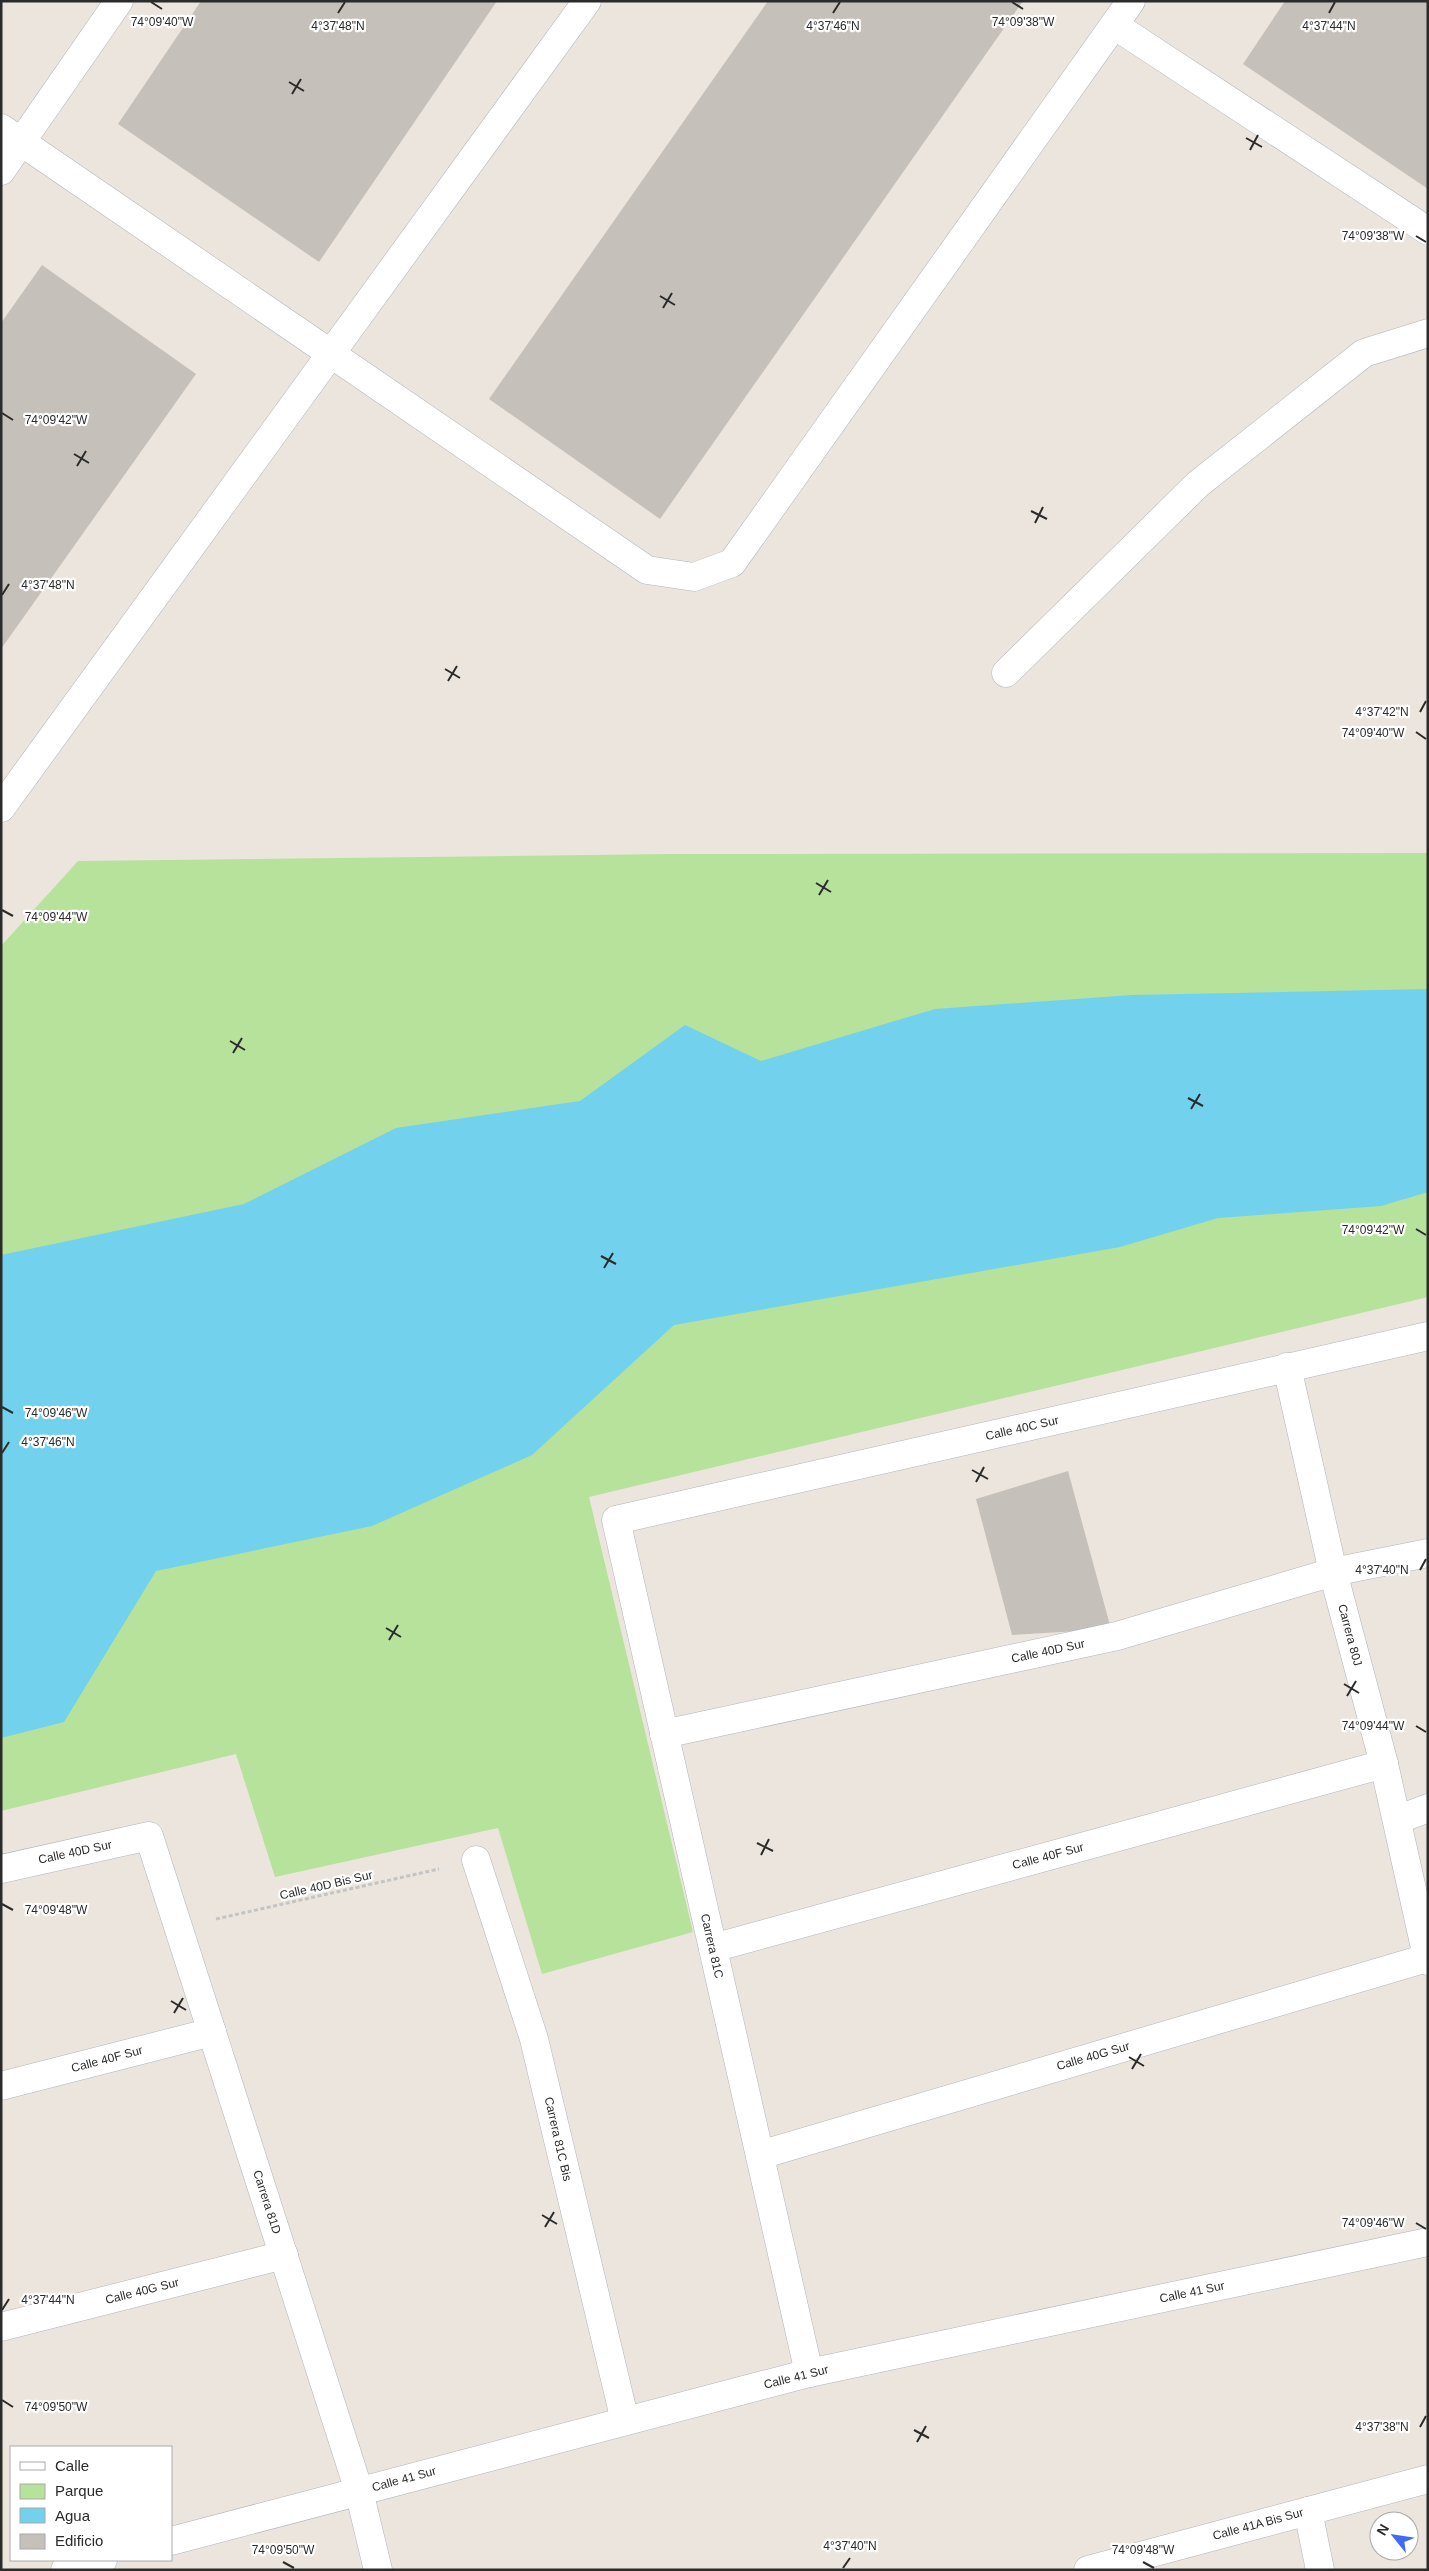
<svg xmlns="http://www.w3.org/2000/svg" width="1429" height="2571" font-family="Arial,sans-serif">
<rect width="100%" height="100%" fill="#ece5dd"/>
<!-- green -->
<path fill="#b6e29b" d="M1428,853V1297L589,1497L693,1932L542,1974L498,1828L275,1877L236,1754L1,1811V946L78,861L670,854Z"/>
<!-- water -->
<path fill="#72d1ec" d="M1428,989V1192L1381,1206L1218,1218L1120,1247L674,1325L532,1455L372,1526L156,1571L64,1722L1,1738V1255L244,1204L396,1128L580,1101L685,1025L761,1061L935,1009L1132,995Z"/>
<!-- building -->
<g fill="#c5c0b9">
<path d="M201,1H497L319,262L118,124Z"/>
<path d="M768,1H1023L660,519L489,399Z"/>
<path d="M1285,1H1428V189L1243,64Z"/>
<path d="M42,265L196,374L1,649V323Z"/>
<path d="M1068,1471L1111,1629L1012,1635L976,1499Z"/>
</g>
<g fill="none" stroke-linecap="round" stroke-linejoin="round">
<!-- minor casing -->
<g stroke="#b1b4be" stroke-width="29">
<g id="minor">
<path d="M1114,25L1428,231"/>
<path d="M1,128L647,570L694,577L732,563L1131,1"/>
<path d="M1,171L119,1"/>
<path d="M1006,673L1198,484L1364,353L1428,333"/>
<path d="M1,808L587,1"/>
<path d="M1287,1367L1333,1572L1384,1764L1428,1961"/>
<path d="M664,1734L1117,1636L1333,1572L1428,1553"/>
<path d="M1397,1820L1428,1808"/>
<path d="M476,1860L534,2039L625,2421"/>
<path d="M1,1869L149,1836L359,2491L378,2570"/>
<path d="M713,1948L1384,1764"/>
<path d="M1,2086L212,2032"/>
<path d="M760,2155L1427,1958"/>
<path d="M1,2327L284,2255"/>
<path d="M809,2373L616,1520L1428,1336"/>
<path d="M1308,2511L1320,2570"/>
<path d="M171,2541L809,2373L1428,2242"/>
<path d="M65,2570L103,2560"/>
<path d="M1088,2570L1428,2479"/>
</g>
</g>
<!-- path -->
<path stroke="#c4c4c4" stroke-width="3" stroke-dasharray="4 2.5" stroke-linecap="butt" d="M216,1919L439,1869"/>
<!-- minor -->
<use href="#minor" stroke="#fff" stroke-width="28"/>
</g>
<!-- ticks -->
<path fill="none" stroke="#2b2b2b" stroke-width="2" d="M151,2L162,9M1012,2L1023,9M338,13L345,2M833,13L840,2M1329,13L1335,2M289,82L304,91M292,94L301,79M1246,138L1262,147M1250,150L1258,135M1416,236L1426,242M660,296L675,305M663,308L672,293M2,413L13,420M74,454L89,463M77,466L86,451M1031,511L1047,519M1035,523L1043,507M2,595L9,584M445,669L460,678M448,681L457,666M1420,712L1426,701M1416,732L1426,739M816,883L831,892M819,895L828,880M2,910L13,916M230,1041L245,1050M233,1053L242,1038M1188,1098L1203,1106M1191,1109L1200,1094M1416,1229L1426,1235M601,1256L616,1264M604,1268L613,1253M2,1407L13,1413M2,1453L9,1442M972,1470L988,1479M976,1482L984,1467M1420,1570L1426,1559M386,1628L401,1637M389,1640L398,1625M1344,1684L1359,1693M1347,1696L1356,1681M1416,1726L1426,1732M757,1843L773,1851M761,1855L769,1839M2,1904L13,1910M171,2001L186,2010M174,2013L183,1998M1129,2057L1144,2066M1132,2069L1141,2054M542,2215L557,2224M1416,2223L1426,2229M545,2227L554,2212M2,2310L9,2299M2,2400L13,2407M1420,2427L1426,2416M914,2430L929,2438M917,2442L926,2426M283,2562L294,2568M1143,2562L1154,2568M843,2568L850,2558"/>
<g text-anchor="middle" stroke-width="4.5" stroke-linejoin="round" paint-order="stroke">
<!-- street labels -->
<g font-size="12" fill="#2b2b2b" stroke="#fff">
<text transform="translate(1022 1428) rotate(-13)" y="4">Calle 40C Sur</text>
<text transform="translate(1350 1635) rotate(75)" y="4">Carrera 80J</text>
<text transform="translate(1048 1651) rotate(-12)" y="4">Calle 40D Sur</text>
<text transform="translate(75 1852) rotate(-12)" y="4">Calle 40D Sur</text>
<text transform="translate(1048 1856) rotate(-15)" y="4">Calle 40F Sur</text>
<text transform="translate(326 1885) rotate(-13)" y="4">Calle 40D Bis Sur</text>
<text transform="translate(712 1946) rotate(77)" y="4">Carrera 81C</text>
<text transform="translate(1093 2056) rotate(-16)" y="4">Calle 40G Sur</text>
<text transform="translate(107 2059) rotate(-15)" y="4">Calle 40F Sur</text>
<text transform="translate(558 2139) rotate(77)" y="4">Carrera 81C Bis</text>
<text transform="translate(267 2202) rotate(72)" y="4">Carrera 81D</text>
<text transform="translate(142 2291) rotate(-14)" y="4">Calle 40G Sur</text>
<text transform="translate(1192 2292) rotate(-12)" y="4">Calle 41 Sur</text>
<text transform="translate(796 2377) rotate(-14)" y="4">Calle 41 Sur</text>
<text transform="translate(404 2479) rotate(-15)" y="4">Calle 41 Sur</text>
<text transform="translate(1258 2524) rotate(-15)" y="4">Calle 41A Bis Sur</text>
</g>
</g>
<g font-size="12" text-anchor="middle" fill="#2b2b2b" stroke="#fff" stroke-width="4.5" stroke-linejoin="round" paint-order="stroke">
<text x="162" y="26">74°09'40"W</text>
<text x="1023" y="26">74°09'38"W</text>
<text x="833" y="30">4°37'46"N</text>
<text x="1329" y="30">4°37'44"N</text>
<text x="338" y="30">4°37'48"N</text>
<text x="1373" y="240">74°09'38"W</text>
<text x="56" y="424">74°09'42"W</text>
<text x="48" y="589">4°37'48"N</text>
<text x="1382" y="716">4°37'42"N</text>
<text x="1373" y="737">74°09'40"W</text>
<text x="56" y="921">74°09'44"W</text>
<text x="1373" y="1234">74°09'42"W</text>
<text x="56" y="1417">74°09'46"W</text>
<text x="48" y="1446">4°37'46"N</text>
<text x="1382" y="1574">4°37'40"N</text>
<text x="1373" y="1730">74°09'44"W</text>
<text x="56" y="1914">74°09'48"W</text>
<text x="1373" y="2227">74°09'46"W</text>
<text x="48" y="2304">4°37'44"N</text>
<text x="56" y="2411">74°09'50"W</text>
<text x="1382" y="2431">4°37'38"N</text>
<text x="850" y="2550">4°37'40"N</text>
<text x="283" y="2554">74°09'50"W</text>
<text x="1143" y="2554">74°09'48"W</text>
</g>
<!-- border -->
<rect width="1429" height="2571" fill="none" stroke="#2b2b2b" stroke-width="5"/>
<!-- legend -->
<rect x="10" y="2446" width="162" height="115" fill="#ffffff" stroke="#aaaaaa"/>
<rect x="20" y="2462" width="25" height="8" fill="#ffffff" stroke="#aaaaaa"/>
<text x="55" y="2471" font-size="15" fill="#2b2b2b">Calle</text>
<rect x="20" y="2484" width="25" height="15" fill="#b6e29b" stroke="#aaaaaa"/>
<text x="55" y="2496" font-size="15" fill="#2b2b2b">Parque</text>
<rect x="20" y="2508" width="25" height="15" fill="#72d1ec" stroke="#aaaaaa"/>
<text x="55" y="2521" font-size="15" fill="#2b2b2b">Agua</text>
<rect x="20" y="2534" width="25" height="15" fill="#c5c0b9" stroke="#aaaaaa"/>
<text x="55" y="2546" font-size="15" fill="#2b2b2b">Edificio</text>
<!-- north arrow -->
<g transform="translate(1394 2536) rotate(300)"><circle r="24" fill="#ffffff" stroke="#aaaaaa"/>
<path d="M0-4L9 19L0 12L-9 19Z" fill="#406bf6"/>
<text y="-8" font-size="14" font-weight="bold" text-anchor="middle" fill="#2b2b2b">N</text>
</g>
</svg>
